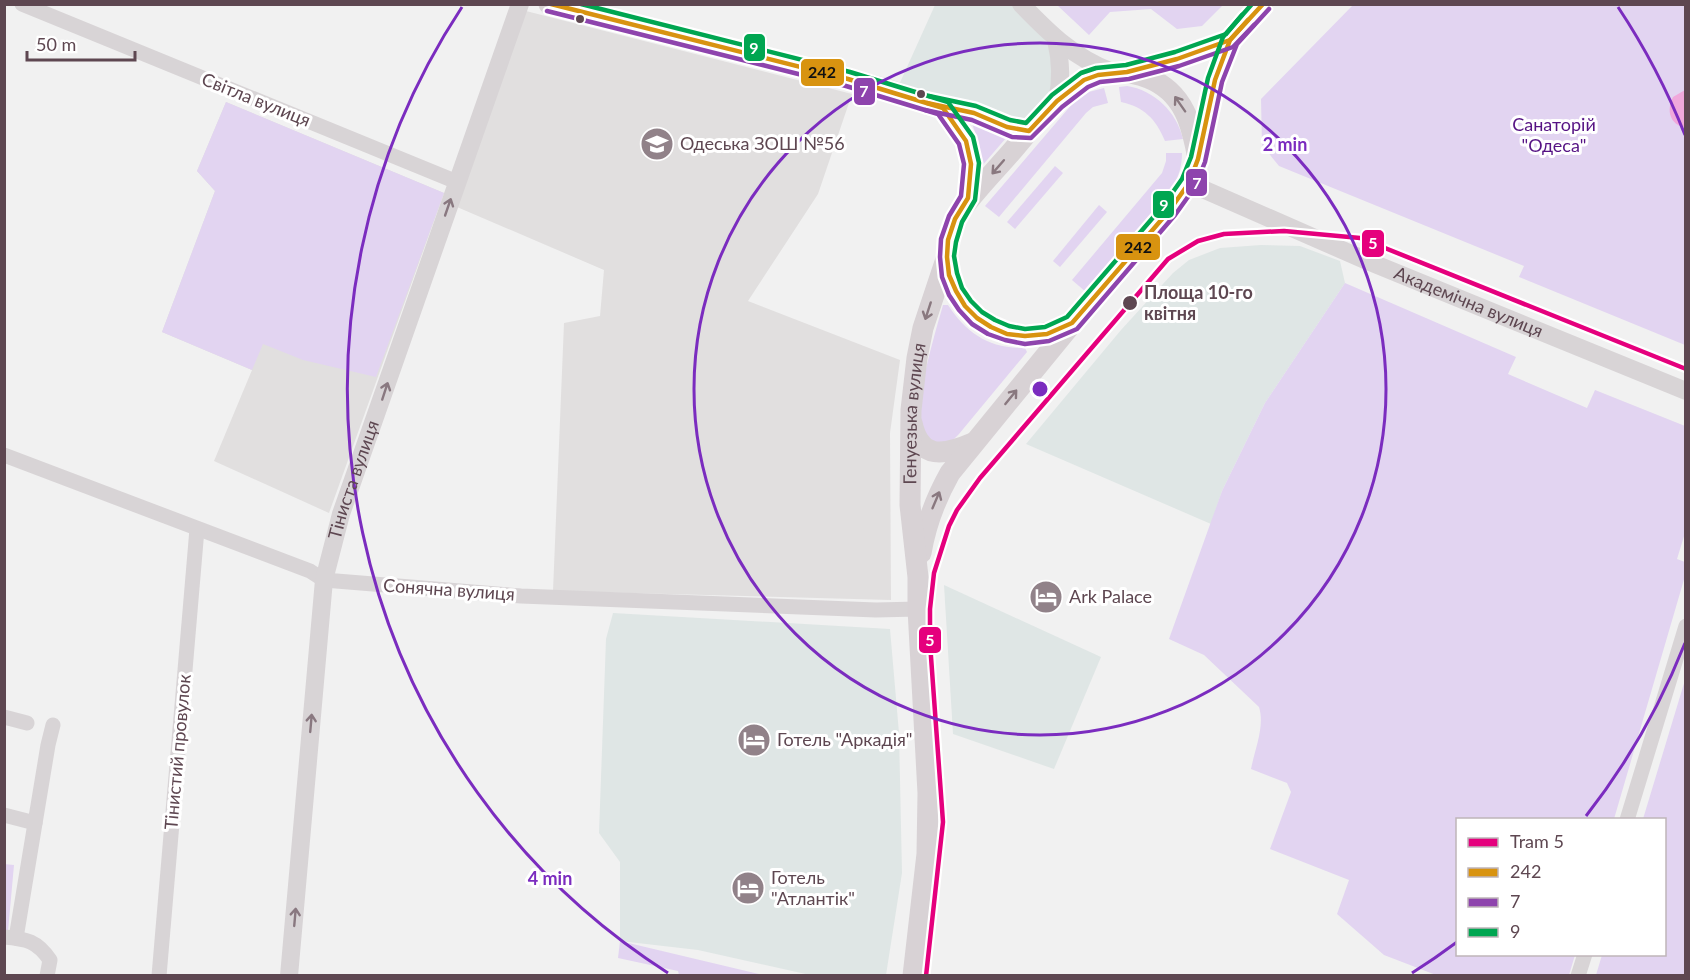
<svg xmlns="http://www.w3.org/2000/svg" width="1690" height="980" font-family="Lato,sans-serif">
<rect width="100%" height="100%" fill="#f1f1f1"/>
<!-- commercial -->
<g fill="#dfe6e5">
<path d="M935,5H1013L1037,27L1057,59L1053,92L1021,127L898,87Z"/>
<path d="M1261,245L1300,246L1340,261L1345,283L1265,403L1222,491L1211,524L1026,444L1121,330L1173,273L1189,260L1220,248Z"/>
<path d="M944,585L1101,657L1054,769L953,734Z"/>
<path d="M613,613L890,629L899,733L902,873L886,975H810L698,950L620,941V862L599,833L606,639Z"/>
</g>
<!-- education -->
<g fill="#e1dfdf">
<path d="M526,11L852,94L818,194L748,301L900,360L890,433L891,600L553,591L564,323L600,316L604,270L457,207Z"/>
<path d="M226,102L444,193L329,513L214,461L252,370L162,332L215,191L197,171Z"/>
</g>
<!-- green -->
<g fill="#e2d4f1">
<path d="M1057,5H1223L1202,26L1177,29L1151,9L1110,12L1089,35Z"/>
<path d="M1353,5H1685V345L1519,277L1524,266L1279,166L1262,145L1261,99Z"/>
<path d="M1127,86C1154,90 1177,112 1183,139L1165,141C1156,119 1144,107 1121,102L1119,87Z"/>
<path d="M1104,88L1108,103L1093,107L1086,113L999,217L985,206L1073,103L1089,92Z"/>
<path d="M226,102L444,193L376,377L303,360L263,344L252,370L162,332L215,191L197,171Z"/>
<path d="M971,121L1006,138L981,167L979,143Z"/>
<path d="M1166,153H1182C1182,166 1179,176 1172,188L1086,292L1072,280L1162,173L1166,161Z"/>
<path d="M1055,166L1063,173L1015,229L1007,222Z"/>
<path d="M1099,205L1107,212L1060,267L1053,261Z"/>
<path d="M1345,283L1516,357L1508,374L1587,408L1595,390L1685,426V533L1677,559L1685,562V576L1614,819L1458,820V954L1575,955L1569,975H1436L1384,955L1337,914L1349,880L1270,849L1291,792L1287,783L1251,769C1255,749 1265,726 1259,707L1204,655L1169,639L1222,491L1265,403Z"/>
<path d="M943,305H948C966,333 990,349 1025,348L1027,352L959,434L953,440L936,445C932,441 925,437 922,432C910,414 937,327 943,305Z"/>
<path d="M1685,680V975H1596L1602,955L1664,954V820L1643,819Z"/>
<path d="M4,864L14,865L8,931L5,930Z"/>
<path d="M620,941L763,975H679L678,971L618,958Z"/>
</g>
<!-- water -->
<path fill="#f0a8db" d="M1685,90H1686L1685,128C1670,124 1666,111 1673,97Z"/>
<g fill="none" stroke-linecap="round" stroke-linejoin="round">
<!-- minor -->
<g stroke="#d8d4d6" stroke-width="15">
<path d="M22,4L457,182"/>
<path d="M4,455L310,571L324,580L521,596L876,610L918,609"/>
<path d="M4,717L27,723"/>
<path d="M4,815L35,823"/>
<path d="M1627,820L1686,626"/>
<path d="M4,937C27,939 37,941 50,960L47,976"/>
<path d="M16,938L48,745L53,725"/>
<path d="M159,976L197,529"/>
<path d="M1578,976L1585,954"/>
</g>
<!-- tertiary -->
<g stroke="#d8d4d6" stroke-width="18">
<path d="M1021,4C1049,33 1074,58 1112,72"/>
<path d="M1056,40C1061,61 1062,80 1057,101"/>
<path id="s1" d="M1189,183L1365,260L1686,391"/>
<path id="s2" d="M289,976L324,580L341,514L520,4"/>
</g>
<!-- secondary -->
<g stroke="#d8d2d5" stroke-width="21">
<path d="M549,4L760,56L886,89L943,108L975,113L1009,128L1020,132L1029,131"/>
<path d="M1127,72L1177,59L1230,40"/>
<path d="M943,108C971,146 977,152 967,200"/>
<path d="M1198,159C1192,125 1184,92 1148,78C1128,70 1105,70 1085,80C1056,94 1034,126 1013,150C995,171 975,191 959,213C919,292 994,364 1072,323L1169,211L1189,183L1198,159L1215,80L1230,40L1263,4"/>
<path d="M912,423C920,461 945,455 973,443"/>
<path d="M921,553C926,523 936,498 950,473L1070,326"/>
<path id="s3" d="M913,976L927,854L928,793L918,609V577L910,505L911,410L917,358L923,328L946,259"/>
</g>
<!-- bus-1 casing -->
<g stroke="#fff" stroke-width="9">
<g id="bus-1">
<path d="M551,4L848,79L943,108L966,141L971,164L968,198L955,219L948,240L947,257L949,275L956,291L965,306L977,318L991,327L1007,334L1025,336L1047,334L1072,323L1169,211L1189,183L1198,159L1215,80L1230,40L1263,4"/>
<path d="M927,103L974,113L1007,127L1029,131L1057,101L1084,80L1098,75L1127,72L1177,59L1230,40L1248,20"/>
</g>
</g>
<!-- bus-2 casing -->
<g stroke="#fff" stroke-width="9">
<g id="bus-2">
<path d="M547,11L846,86L938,114L959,144L964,164L961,196L949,216L941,239L940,257L942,277L949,295L959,310L972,324L988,334L1005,340L1025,344L1049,341L1077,329L1175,215L1195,187L1205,162L1222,82L1237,44L1269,9"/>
<path d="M925,110L972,120L1012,137L1031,138L1062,107L1088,87L1100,82L1129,79L1179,66L1233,47L1254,25"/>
</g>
</g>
<!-- bus-3 casing -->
<g stroke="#fff" stroke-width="9">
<g id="bus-3">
<path d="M581,4L850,72L948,102L973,137L979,163L975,200L962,222L956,242L954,256L957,273L962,288L971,301L982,312L995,320L1009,326L1025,329L1045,327L1067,317L1163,206L1182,179L1191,157L1208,78L1223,37L1252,4"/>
<path d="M929,96L976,106L1010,120L1026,123L1052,95L1081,73L1096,68L1126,65L1175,52L1226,34L1242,15"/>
</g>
</g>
<!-- bus-1 -->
<use href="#bus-1" stroke="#d89310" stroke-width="4.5"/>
<!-- bus-2 -->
<use href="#bus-2" stroke="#8e44ad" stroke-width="4.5"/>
<!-- bus-3 -->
<use href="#bus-3" stroke="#00a651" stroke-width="4.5"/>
<!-- tram-1 casing -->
<g stroke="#fff" stroke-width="9">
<path id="tram-1" d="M926,976L943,822L930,643V609L934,573L949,526L957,510L980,478L1168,259L1198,241L1224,234L1284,231L1360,238L1686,369"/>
</g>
<!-- tram-1 -->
<use href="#tram-1" stroke="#e5007d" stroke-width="4.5"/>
</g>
<!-- one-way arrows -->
<defs><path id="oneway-shaft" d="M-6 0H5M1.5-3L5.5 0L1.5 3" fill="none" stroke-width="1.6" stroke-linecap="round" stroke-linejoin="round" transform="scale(1.5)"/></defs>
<g stroke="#89787f">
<use href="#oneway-shaft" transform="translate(1180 104) rotate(-125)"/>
<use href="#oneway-shaft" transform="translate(998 167) rotate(131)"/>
<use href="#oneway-shaft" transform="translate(928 311) rotate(108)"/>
<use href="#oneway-shaft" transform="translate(1011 397) rotate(-51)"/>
<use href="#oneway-shaft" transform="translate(936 500) rotate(-67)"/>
</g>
<g stroke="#897880">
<use href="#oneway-shaft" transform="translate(448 207) rotate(-71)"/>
<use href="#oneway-shaft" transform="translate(385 391) rotate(-72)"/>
<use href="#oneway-shaft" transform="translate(311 723) rotate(-85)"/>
<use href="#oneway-shaft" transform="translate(295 917) rotate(-85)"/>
</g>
<!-- distance rings -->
<g fill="none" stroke="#7b2cbf" stroke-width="3">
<circle cx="1040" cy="389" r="346"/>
<path d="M1685 643A693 693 0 0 1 1586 816M1457 942A693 693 0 0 1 1412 973M668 973A693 693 0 0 1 462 7M1618 7A693 693 0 0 1 1685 135"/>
</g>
<!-- icons -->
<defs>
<g id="school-disc" transform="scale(1.725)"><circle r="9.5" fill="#918289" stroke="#fff"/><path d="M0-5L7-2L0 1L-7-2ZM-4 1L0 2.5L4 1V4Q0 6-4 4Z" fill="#fff"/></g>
<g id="hotel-disc" transform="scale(1.725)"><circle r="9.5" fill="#918289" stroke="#fff"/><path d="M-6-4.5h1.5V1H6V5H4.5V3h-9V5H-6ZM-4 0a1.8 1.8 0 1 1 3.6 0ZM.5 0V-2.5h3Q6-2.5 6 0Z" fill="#fff"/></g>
</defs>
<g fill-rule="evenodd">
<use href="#school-disc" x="657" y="144"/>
<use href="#hotel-disc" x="1046" y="597"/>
<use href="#hotel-disc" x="754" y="740"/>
<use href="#hotel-disc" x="748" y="888"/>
</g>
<!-- markers -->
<g fill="#5e4751" stroke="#fff" stroke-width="2">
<circle cx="580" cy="19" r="5"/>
<circle cx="921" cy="94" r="5"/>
<circle cx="1130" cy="303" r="8"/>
</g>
<g text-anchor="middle" stroke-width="6" stroke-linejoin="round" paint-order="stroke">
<!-- street labels -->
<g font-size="18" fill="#5e4751" stroke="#fff">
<text transform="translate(256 100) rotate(22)" y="6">Світла вулиця</text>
<text dy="6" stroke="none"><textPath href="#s1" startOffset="304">Академічна вулиця</textPath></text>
<text dy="6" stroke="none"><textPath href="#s3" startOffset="564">Генуезька вулиця</textPath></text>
<text dy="6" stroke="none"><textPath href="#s2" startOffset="502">Тіниста вулиця</textPath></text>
<text transform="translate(449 590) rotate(4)" y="6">Сонячна вулиця</text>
<text transform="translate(178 752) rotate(-85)" y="6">Тінистий провулок</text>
</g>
<!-- park labels -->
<g font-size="18" fill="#561384" stroke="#fff">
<text x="1554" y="131">Санаторій<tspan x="1554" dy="21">"Одеса"</tspan></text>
</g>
<!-- poi labels -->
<g font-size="18" fill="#5e4751" stroke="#fff" text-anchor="start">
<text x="680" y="150">Одеська ЗОШ №56</text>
<text x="1069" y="603">Ark Palace</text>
<text x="777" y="746">Готель "Аркадія"</text>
<text x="771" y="884">Готель<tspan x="771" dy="21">"Атлантік"</tspan></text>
</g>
<!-- stop labels -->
<g font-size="18" font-weight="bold" fill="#5e4751" stroke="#fff" text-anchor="start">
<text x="1144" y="299">Площа 10-го<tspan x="1144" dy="21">квітня</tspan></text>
</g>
</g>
<circle cx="1040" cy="389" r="9" fill="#7b2cbf" stroke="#fff" stroke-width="3"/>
<g font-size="18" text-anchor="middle" font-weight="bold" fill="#7b2cbf" stroke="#fff" stroke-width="6" stroke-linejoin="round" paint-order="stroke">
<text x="1285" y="151">2 min</text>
<text x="550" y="885">4 min</text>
</g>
<g stroke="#fff" stroke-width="2">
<rect x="743" y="33" width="23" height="29" rx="6" fill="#00a651"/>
<rect x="800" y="58" width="45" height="29" rx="6" fill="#d89310"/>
<rect x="853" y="77" width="23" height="29" rx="6" fill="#8e44ad"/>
<rect x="1185" y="168" width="23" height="29" rx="6" fill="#8e44ad"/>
<rect x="1152" y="190" width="23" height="29" rx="6" fill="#00a651"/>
<rect x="1361" y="229" width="24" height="29" rx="6" fill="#e5007d"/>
<rect x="1115" y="233" width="46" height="28" rx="6" fill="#d89310"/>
<rect x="918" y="626" width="24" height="28" rx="6" fill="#e5007d"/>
</g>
<g font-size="16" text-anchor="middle" font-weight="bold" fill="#fff">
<text x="754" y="54">9</text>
<text x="864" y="97">7</text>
<text x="1197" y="189">7</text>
<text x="1164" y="211">9</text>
<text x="1373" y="249">5</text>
<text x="930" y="646">5</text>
</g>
<g font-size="16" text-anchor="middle" font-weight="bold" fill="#111">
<text x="822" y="78">242</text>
<text x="1138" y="253">242</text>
</g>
<!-- border -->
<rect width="1690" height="980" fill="none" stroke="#5e4751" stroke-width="12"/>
<!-- legend -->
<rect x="1456" y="818" width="210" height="138" fill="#ffffff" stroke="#bfb5b9" stroke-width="1.5"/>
<rect x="1468" y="838" width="30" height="9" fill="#e5007d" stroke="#bfb5b9" stroke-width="1.5"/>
<text x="1510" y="848" font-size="18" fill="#5e4751">Tram 5</text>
<rect x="1468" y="868" width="30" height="9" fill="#d89310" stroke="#bfb5b9" stroke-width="1.5"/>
<text x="1510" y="878" font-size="18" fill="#5e4751">242</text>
<rect x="1468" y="898" width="30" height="9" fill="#8e44ad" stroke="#bfb5b9" stroke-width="1.5"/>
<text x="1510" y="908" font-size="18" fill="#5e4751">7</text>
<rect x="1468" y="928" width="30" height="9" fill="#00a651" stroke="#bfb5b9" stroke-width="1.5"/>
<text x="1510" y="938" font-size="18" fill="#5e4751">9</text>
<!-- scale -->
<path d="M27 51v9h108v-9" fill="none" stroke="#5e4751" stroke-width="3"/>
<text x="36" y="51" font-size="18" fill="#5e4751" stroke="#ffffff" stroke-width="4.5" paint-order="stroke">50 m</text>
</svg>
